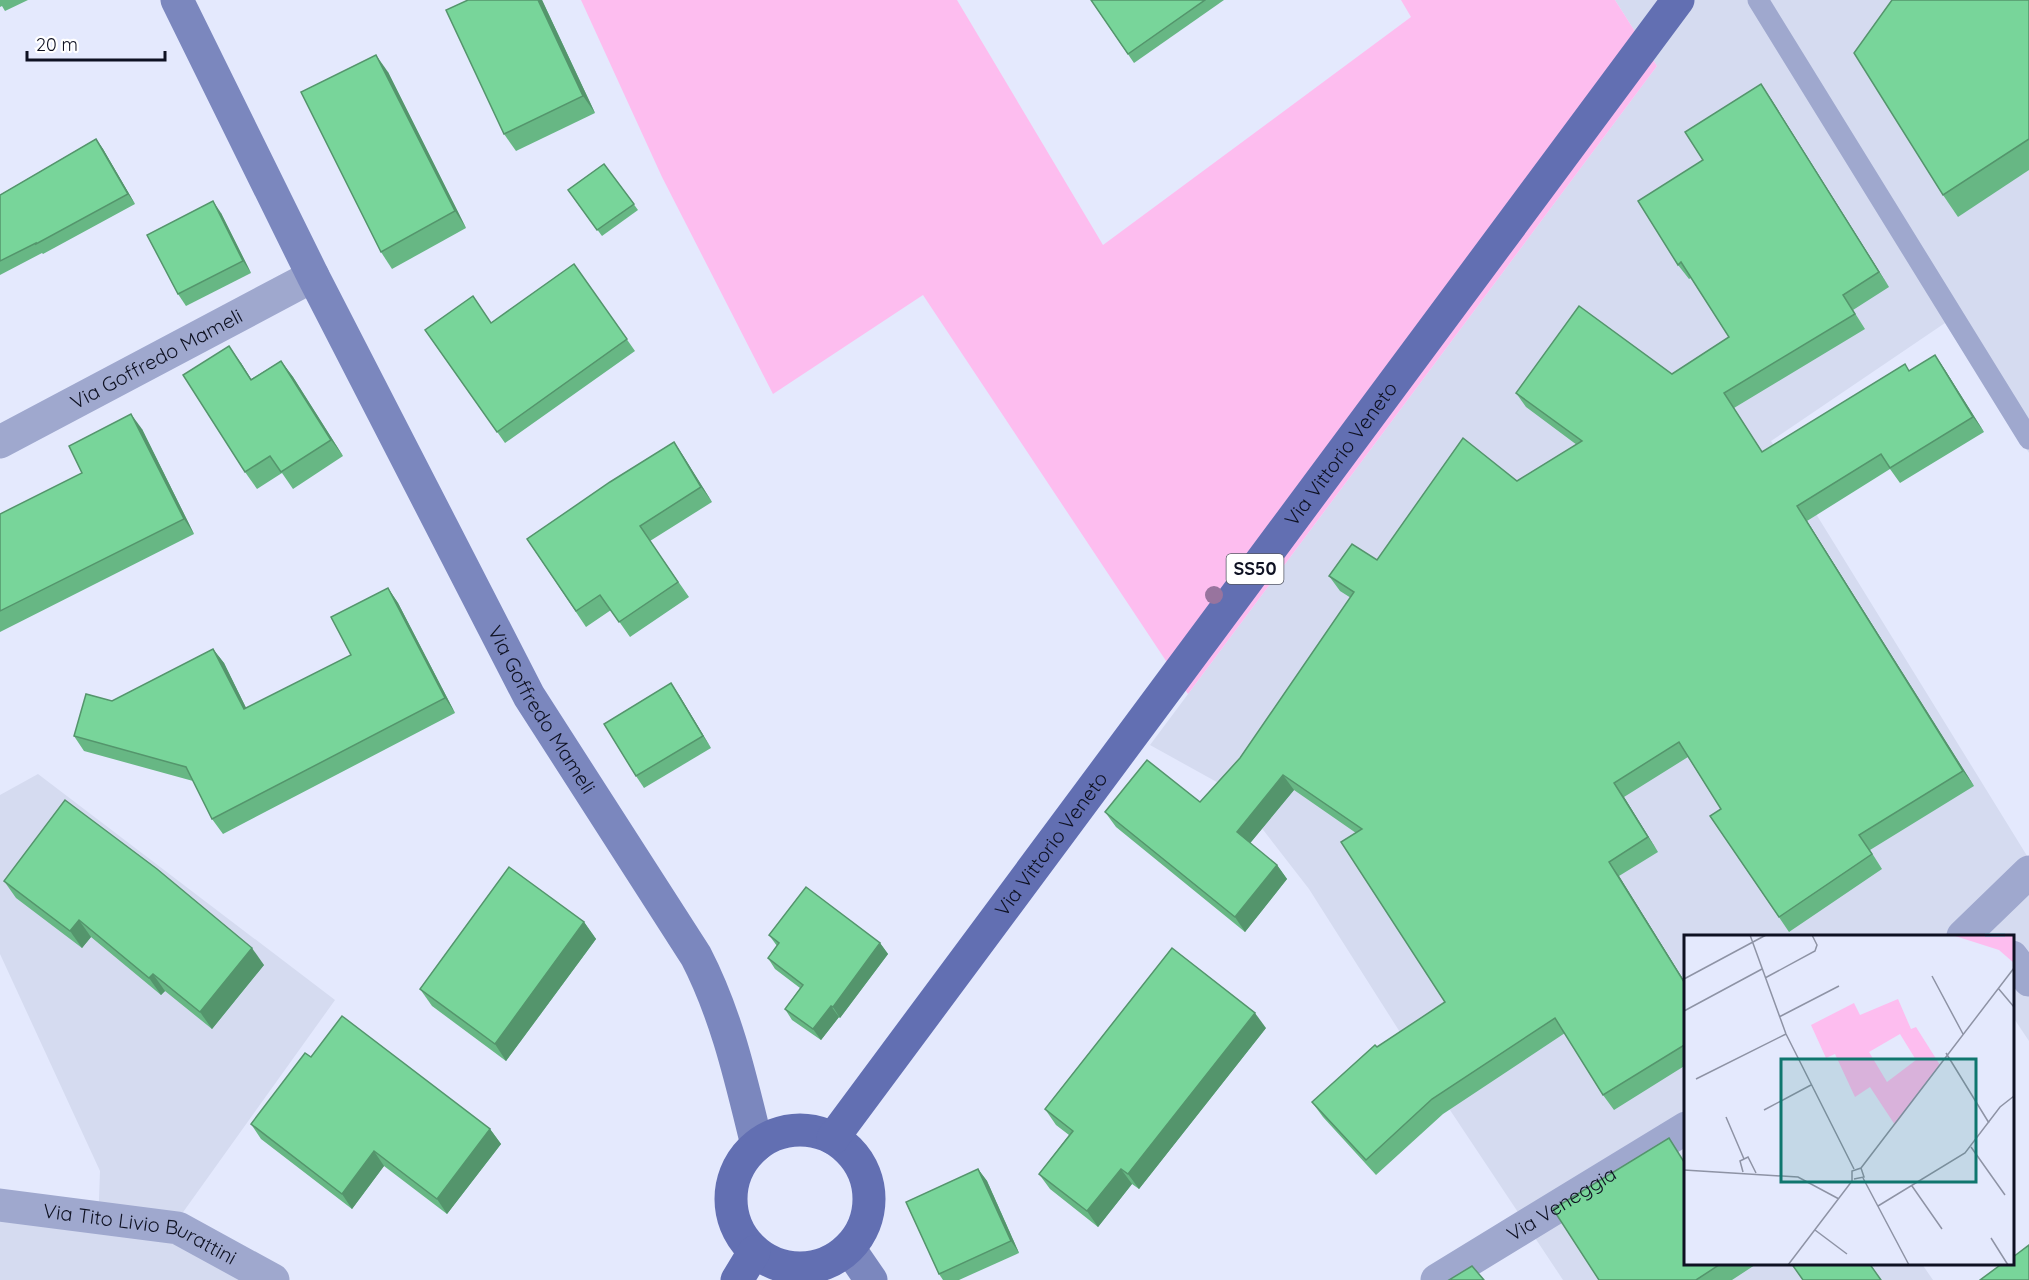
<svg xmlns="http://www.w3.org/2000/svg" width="2029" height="1280" font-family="Quicksand,sans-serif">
<rect width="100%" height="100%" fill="#e4e9fd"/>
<!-- built -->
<g fill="#d5dbf0">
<path d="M1615,0H2029V453L1945,323L1771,441L2029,859V1041L2013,1017L2012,936H1686V1264H1922L1933,1280H1563L1438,1092L1309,889L1233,791L1150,745L1657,66Z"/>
<path d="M38,774L335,1000L166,1236L249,1280H0V1213L98,1227L100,1171L0,954V795Z"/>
</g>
<!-- green -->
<path fill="#fdbdef" d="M581,0H957L1103,245L1411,17L1401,0H1615L1657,66L1188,694L923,295L773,394L662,177Z"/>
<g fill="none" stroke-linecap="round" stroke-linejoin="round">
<!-- lane -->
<path stroke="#9fa8ce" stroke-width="21" d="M1758,0L2029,439"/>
<!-- street -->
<g stroke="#9fa8ce" stroke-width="33">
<path id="s1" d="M0,442L313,276"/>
<path d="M1963,936L2029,872"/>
<path d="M2012,957L2029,980"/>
<path id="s2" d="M0,1205L178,1228L273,1280"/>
<path id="s3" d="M1437,1280L1686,1128"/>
</g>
<!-- secondary -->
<g stroke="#7b87be" stroke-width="33">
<path id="s4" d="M177,0L313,276L529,696L696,956C727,1016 741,1080 757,1145"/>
<path d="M849,1248L871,1280"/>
</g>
<!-- primary -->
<g stroke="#626fb2" stroke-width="33">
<circle cx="800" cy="1199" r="69"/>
<path id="s5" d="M833,1138L1678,0"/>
<path d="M737,1280L754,1252"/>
</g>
</g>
<!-- trees -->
<circle fill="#98749e" cx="1214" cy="595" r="9"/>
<!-- wall -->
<g fill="#67b784">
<path d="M0,0H28L5,11L2,6L0,7Z"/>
<path d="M542,0L595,113L516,151L504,134Z"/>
<path d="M1091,0H1224L1134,63Z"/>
<path d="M2029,0V170L1958,217L1943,195Z"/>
<path d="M388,72L466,228L392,269L381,252Z"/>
<path d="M1771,99L1889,287L1853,310L1865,329L1734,408L1762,452L1909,371L1935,355L1945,370L1984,432L1900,483L1890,469L1807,521L1974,786L1870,850L1882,869L1789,932L1710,816L1721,809L1688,757L1624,797L1658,852L1619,876L1686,984V1065L1614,1110L1603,1095L1565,1033L1443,1114L1376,1175L1323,1117L1312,1102L1377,1047L1445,1002L1356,833L1294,790L1250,843L1277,865L1287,879L1245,932L1116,827L1105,812L1200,802L1240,758L1351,598L1340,591L1329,576L1377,560L1517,481L1577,445L1526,407L1516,393L1672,374L1729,337L1691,278L1689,279L1678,265L1703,160Z"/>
<path d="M96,139L103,149L135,204L43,254L42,253L0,275V195Z"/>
<path d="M604,164L638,210L602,236L568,190Z"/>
<path d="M221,213L251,273L186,306L178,294Z"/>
<path d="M574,264L635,351L505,443L425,330L491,323Z"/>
<path d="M281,361L293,377L343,456L293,489L282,473L257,489L245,472L241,363L251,379Z"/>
<path d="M142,429L194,534L0,632V514L82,473Z"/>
<path d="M674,442L712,502L650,541L689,597L630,637L611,610L586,627L527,539Z"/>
<path d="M388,588L398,603L455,713L223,834L212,819L193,781L84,751L74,736L112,701L213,649L224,663L246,708L351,655Z"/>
<path d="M679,695L711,748L644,788L636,776Z"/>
<path d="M4,881L264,965L212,1029L165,991L161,995L91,937L82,948L16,898Z"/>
<path d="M584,922L596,939L506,1061L432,1006L420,989Z"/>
<path d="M769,935L880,943L888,954L840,1018L839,1017L821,1040L792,1020L785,1009L800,988L775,969L768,958L777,946Z"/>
<path d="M1266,1028L1139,1189L1132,1184L1098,1227L1050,1189L1039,1174L1069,1135L1056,1125L1045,1109Z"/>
<path d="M311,1057L490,1129L501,1144L447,1214L384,1166L352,1209L261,1139L251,1124Z"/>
<path d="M1685,1162L1686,1263H1758L1732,1280H1599Z"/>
<path d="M978,1169L987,1181L1019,1253L959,1280H943L939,1274Z"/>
</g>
<!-- shaded-wall -->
<g fill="#54956c">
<path d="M538,0H542L595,113L583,96Z"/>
<path d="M376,55L388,72L466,228L455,211Z"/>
<path d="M1761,84L1771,99L1889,287L1879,272Z"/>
<path d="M96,139L103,149L135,204L128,194Z"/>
<path d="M213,201L221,213L251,273L243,261Z"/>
<path d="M229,346L241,363L262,397Z"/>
<path d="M1935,355L1945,370L1984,432L1973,417Z"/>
<path d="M281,361L293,377L343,456L331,440Z"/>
<path d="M131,414L142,429L194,534L184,519Z"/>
<path d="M674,442L684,457L712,502L701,487Z"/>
<path d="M1797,506L1807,521L1974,786L1963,771Z"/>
<path d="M388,588L398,603L455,713L445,698Z"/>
<path d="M213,649L224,663L254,724L244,709Z"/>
<path d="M671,683L679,695L711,748L703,736Z"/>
<path d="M1283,775L1294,790L1247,847L1237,832Z"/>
<path d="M1614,783L1624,797L1658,852L1648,837Z"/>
<path d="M1609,862L1619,876L1686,984V985Z"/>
<path d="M1277,865L1287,879L1245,932L1235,917Z"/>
<path d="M79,920L91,937L82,948L70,931Z"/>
<path d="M584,922L596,939L506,1061L495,1044Z"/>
<path d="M880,943L888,954L840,1018L833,1007Z"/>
<path d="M252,948L264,965L212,1029L200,1012Z"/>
<path d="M153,974L165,991L161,995L149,978Z"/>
<path d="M831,1006L839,1017L821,1040L813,1029Z"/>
<path d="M1255,1013L1266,1028L1139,1189L1128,1174Z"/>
<path d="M490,1129L501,1144L447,1214L437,1199Z"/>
<path d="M374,1151L384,1166L352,1209L342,1194Z"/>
<path d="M978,1169L987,1181L1019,1253L1011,1241Z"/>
<path d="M1121,1169L1132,1184L1098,1227L1087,1211Z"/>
</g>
<!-- building -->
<g fill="#78d59a" stroke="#54956c" stroke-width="1.5">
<path d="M468,0H538L583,96L504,134L446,10Z"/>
<path d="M1091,0H1205L1128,54Z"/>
<path d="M1892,0H2029V139L1943,195L1854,53Z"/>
<path d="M376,55L455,211L381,252L301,92Z"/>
<path d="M1761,84L1879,272L1843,295L1855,314L1724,393L1762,452L1905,364L1909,371L1935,355L1973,417L1890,468L1881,454L1797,506L1963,771L1859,835L1872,854L1779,917L1710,816L1721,809L1679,742L1614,783L1648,837L1609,862L1686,985V1044L1603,1095L1555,1018L1432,1099L1366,1160L1312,1102L1375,1045L1377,1047L1445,1002L1341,842L1362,829L1283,775L1237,832L1277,865L1235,917L1105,812L1147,760L1200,802L1240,758L1354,592L1329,576L1352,544L1377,560L1463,438L1517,481L1582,441L1516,393L1579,306L1672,374L1729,337L1681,262L1678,265L1638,201L1703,160L1685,132Z"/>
<path d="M96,139L128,194L36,244V243L0,261V195Z"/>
<path d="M604,164L634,204L597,230L568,190Z"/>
<path d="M213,201L243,261L178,294L147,235Z"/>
<path d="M574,264L627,339L497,432L425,330L473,296L491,323Z"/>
<path d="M229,346L251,380L281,361L331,440L281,472L270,456L245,472L183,375Z"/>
<path d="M131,414L184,519L0,611V514L82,473L69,446Z"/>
<path d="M674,442L701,487L640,526L678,582L619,622L600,595L576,611L527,539L610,482Z"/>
<path d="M388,588L445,698L212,819L186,767L74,736L86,694L112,701L213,649L244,709L351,655L331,617Z"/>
<path d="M671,683L703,736L636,776L604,724Z"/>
<path d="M65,800L157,869L252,948L200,1012L153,974L149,978L79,920L70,931L4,881Z"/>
<path d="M509,867L584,922L495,1044L420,989Z"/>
<path d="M806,887L880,943L833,1007L831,1006L813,1029L785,1009L803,985L768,958L779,943L769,935Z"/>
<path d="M1172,948L1255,1013L1128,1174L1121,1169L1087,1211L1039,1174L1073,1131L1045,1109Z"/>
<path d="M342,1016L490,1129L437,1199L374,1151L342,1194L251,1124L305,1053L311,1057Z"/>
<path d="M1669,1138L1684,1162L1686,1161V1263H1722L1696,1280H1599L1553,1209Z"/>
<path d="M978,1169L1011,1241L939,1274L906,1202Z"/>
<path d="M2029,1245V1280H1980L2003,1263H2013V1257Z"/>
<path d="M1791,1263H1869L1881,1280H1803Z"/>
<path d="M1472,1266L1484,1280H1449Z"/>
</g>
<g text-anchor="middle" stroke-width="6" stroke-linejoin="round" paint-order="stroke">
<!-- shield labels -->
<rect fill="#fff" stroke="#565864" stroke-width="1.5" x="1226.5" y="554" width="57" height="30" rx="4.5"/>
<g font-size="18" font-weight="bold" fill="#0e1122">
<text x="1255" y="575">SS50</text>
</g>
<!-- street labels -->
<g font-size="20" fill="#0e1122" stroke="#fff">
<text dy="7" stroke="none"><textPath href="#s1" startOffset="177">Via Goffredo Mameli</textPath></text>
<text dy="7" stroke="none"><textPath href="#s5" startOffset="852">Via Vittorio Veneto</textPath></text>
<text dy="7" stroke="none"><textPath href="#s4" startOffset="798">Via Goffredo Mameli</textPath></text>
<text dy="7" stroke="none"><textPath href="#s5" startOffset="366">Via Vittorio Veneto</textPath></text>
<text dy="7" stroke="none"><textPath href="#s3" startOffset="146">Via Veneggia</textPath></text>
<text dy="7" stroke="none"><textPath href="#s2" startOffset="144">Via Tito Livio Burattini</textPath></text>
</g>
</g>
<!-- overview -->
<g transform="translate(1684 935)">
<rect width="330" height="330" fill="#e4e9fd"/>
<path d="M268,0H330V28L315,15ZM214,64L227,94L232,92L256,130L211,190L186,152L171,162L151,119L142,123L127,90L170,68L176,80ZM216,99L232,125L203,147L185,117Z" fill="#fdbdef" fill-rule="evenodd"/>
<path fill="none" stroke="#7bdff6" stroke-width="3" d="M301,0H321"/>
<path fill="none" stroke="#8e93a5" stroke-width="1.5" d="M66,0L102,99L170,234M248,41L279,99M81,43L131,16L133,10L128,0M0,44L82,0M314,53L330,72M0,76L78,34M95,82L155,51M262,118L305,188M12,144L102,99M80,175L127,150M42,182L60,224M287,212L321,260M0,235L114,242L155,264M59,237L56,226L64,222L72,238M179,243L225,330M170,244L180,242L177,233M228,251L258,294M194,271L281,218L316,172L330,161M131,295L163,319M307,303L324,330M104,330L168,246V236L177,233L330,33"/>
<path fill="#0f766e" fill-opacity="0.15" stroke="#0f766e" stroke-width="3" d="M97,124H292V247H97Z"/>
<rect width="330" height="330" fill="none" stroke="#0e1122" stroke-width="3"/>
</g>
<!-- scale -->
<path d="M27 51v9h138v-9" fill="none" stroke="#0e1122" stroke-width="3"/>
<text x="36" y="51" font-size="18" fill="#0e1122" stroke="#ffffff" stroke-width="4.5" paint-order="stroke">20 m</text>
</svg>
